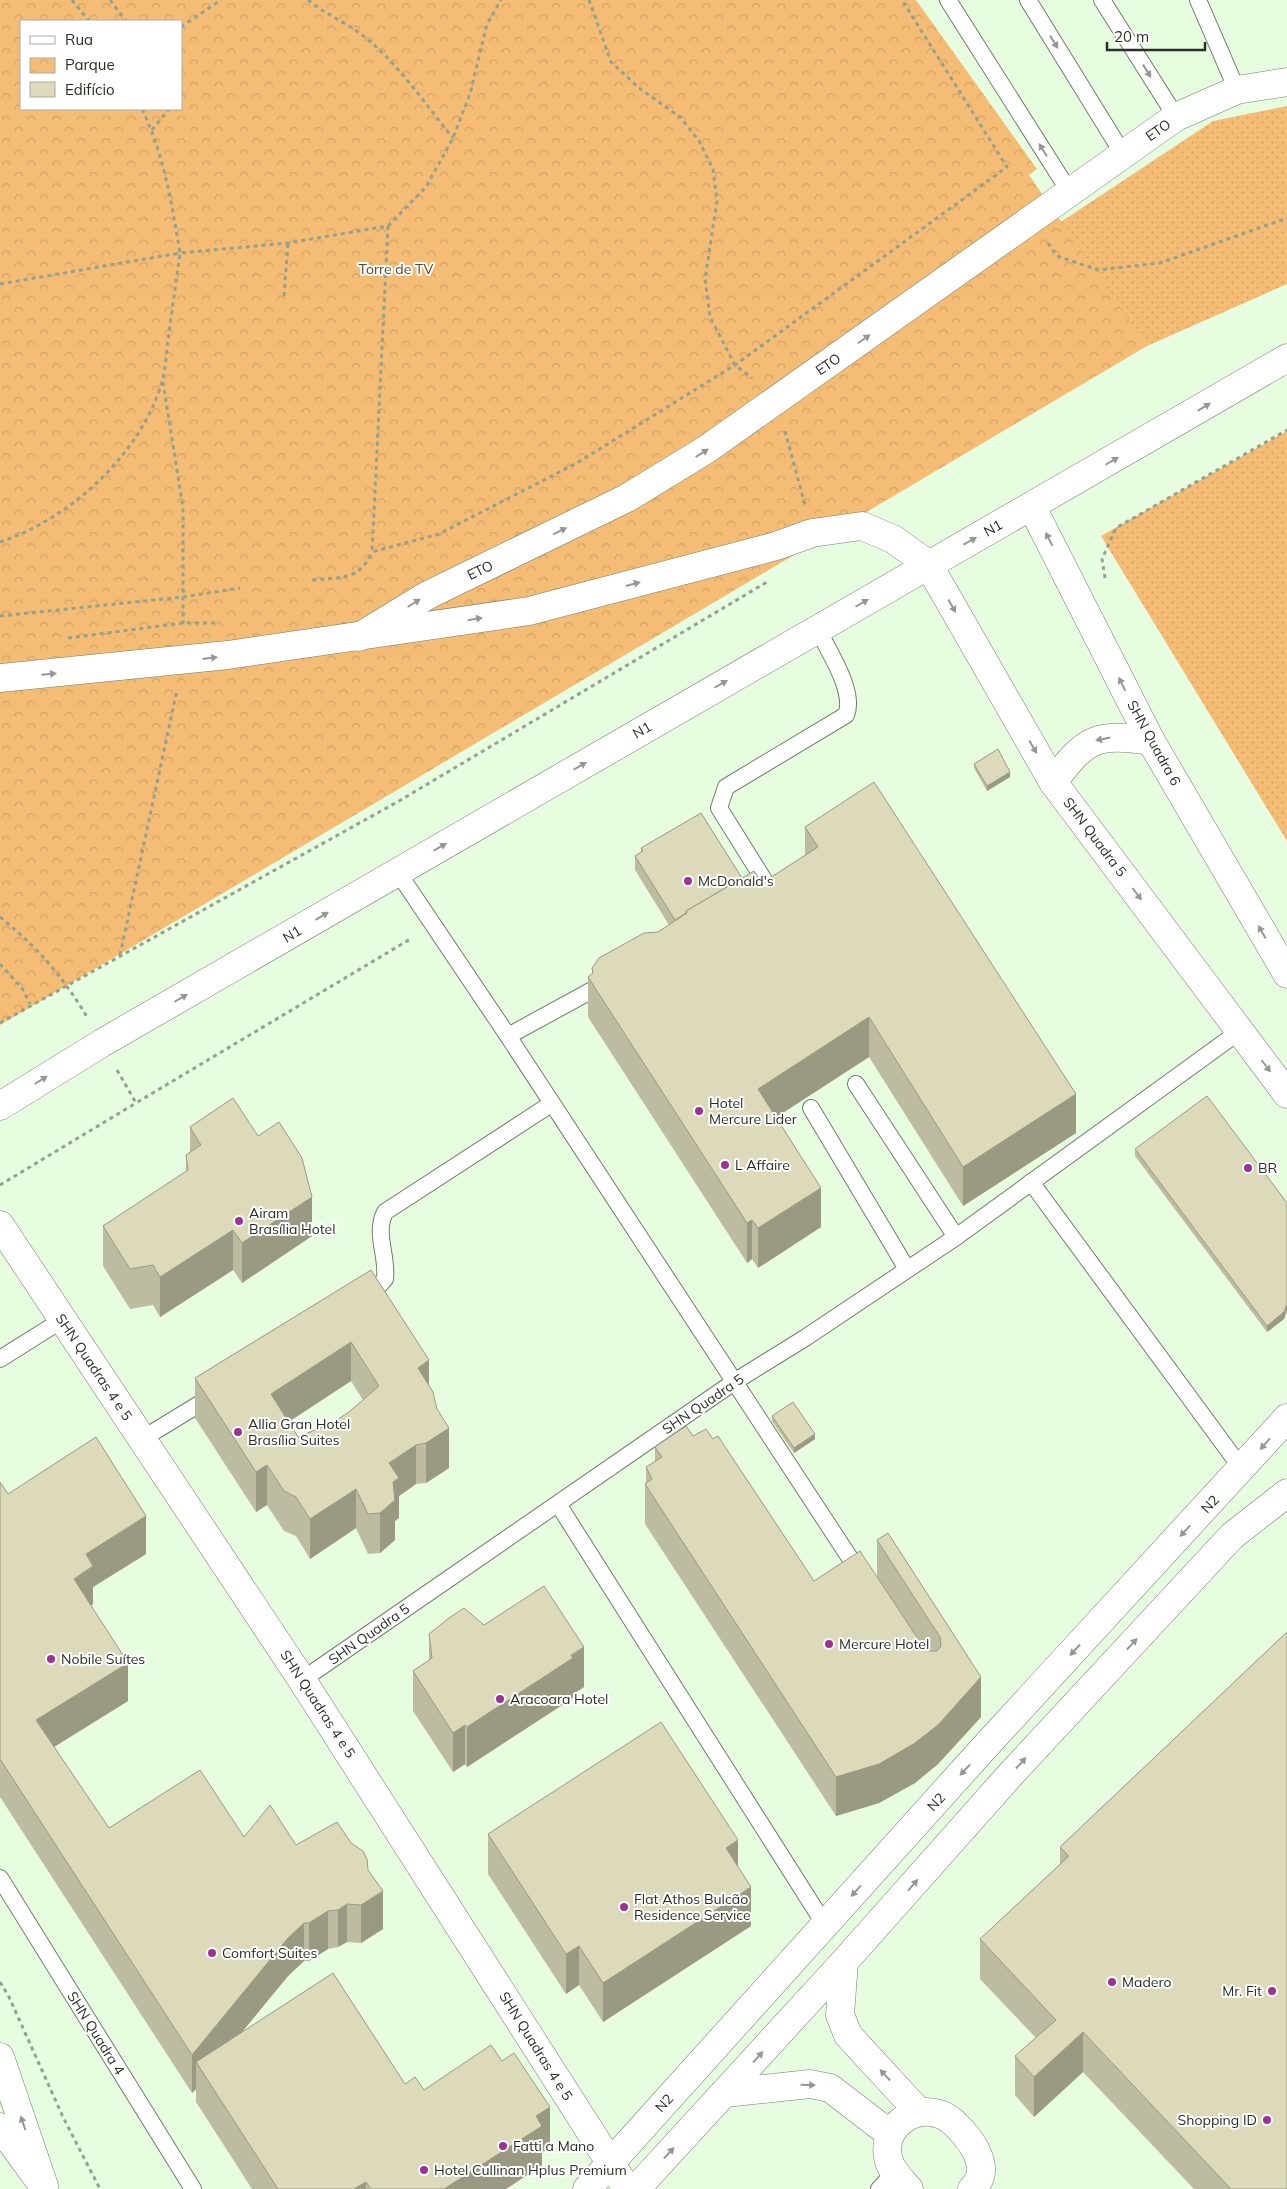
<svg xmlns="http://www.w3.org/2000/svg" width="1287" height="2189" font-family="Mulish,sans-serif">
<defs>
<pattern id="grass-dots" width="8" height="8" patternUnits="userSpaceOnUse" patternTransform="scale(1.25)"><rect width="8" height="8" fill="#f5bc75"/><path d="M2 2h.1M6 6h.1" fill="none" stroke="#d2a265" stroke-width="1.8" stroke-linecap="round"/></pattern>
<pattern id="park-crowns" width="20" height="18" patternUnits="userSpaceOnUse" patternTransform="scale(1.25)"><rect width="20" height="18" fill="#f5bc75"/><path d="M2 6a3 3 0 1 1 6 0M12 15a3 3 0 1 1 6 0" fill="none" stroke="#d2a265"/></pattern>
</defs>
<rect width="100%" height="100%" fill="#e7fde0"/>
<!-- grass -->
<g fill="url(#grass-dots)">
<path d="M1287,106V284L1147,346L1023,247L1213,121Z"/>
<path d="M1287,431V841L1101,536Z"/>
</g>
<!-- park -->
<path fill="url(#park-crowns)" fill-rule="evenodd" d="M0,0H916L1037,169L1029,175L1147,346L0,1025ZM21,21H181V109H21Z"/>
<g fill="none" stroke-linecap="round" stroke-linejoin="round">
<!-- service casing -->
<g stroke="#6d8067" stroke-width="18">
<g id="service">
<path d="M948,0L1069,191"/>
<path d="M1028,0L1123,154"/>
<path d="M1102,0L1176,117"/>
<path d="M1198,0L1237,90"/>
<path d="M397,871L508,1036L861,1575"/>
<path d="M755,899C762,894 765,889 764,880L719,808L726,787L846,715C856,692 828,650 817,628"/>
<path d="M508,1036L607,982"/>
<path d="M811,1108L907,1269"/>
<path d="M1031,1182L1242,1469"/>
<path d="M956,1237L1240,1031"/>
<path d="M366,1300L385,1279C388,1256 374,1234 385,1212L551,1104"/>
<path d="M0,1359L62,1320"/>
<path d="M142,1439L214,1395"/>
<path d="M558,1504L825,1925"/>
<path d="M302,1680L734,1382L805,1338L956,1237L856,1084"/>
<path d="M0,1878L193,2189"/>
<path d="M879,2189L895,2172"/>
</g>
</g>
<!-- tertiary casing -->
<g stroke="#6d8067" stroke-width="29">
<g id="tertiary">
<path d="M359,637L428,595L627,498L707,449L1176,117L1237,90L1287,82"/>
<path d="M0,1225L302,1680L627,2189"/>
<path d="M844,1962L840,2015L848,2035L918,2111"/>
<path d="M725,2093L810,2084L830,2088L890,2134"/>
<path d="M909,2189C901,2180 890,2170 888,2157C882,2128 912,2105 939,2114C952,2117 970,2139 976,2151C983,2166 984,2177 972,2189"/>
</g>
</g>
<!-- secondary casing -->
<g stroke="#6d8067" stroke-width="29">
<g id="secondary">
<path d="M1032,507L1151,741L1287,974"/>
<path d="M928,564L1053,782L1287,1094"/>
<path d="M1053,782C1087,737 1096,733 1151,741"/>
<path d="M587,2189L983,1749L1287,1418"/>
<path d="M636,2189L844,1962L1011,1774L1232,1536L1287,1493"/>
</g>
</g>
<!-- primary casing -->
<g stroke="#6d8067" stroke-width="29">
<path id="primary" d="M0,2127L39,2180"/>
</g>
<!-- trunk casing -->
<g stroke="#6d8067" stroke-width="29">
<g id="trunk">
<path d="M0,678L228,655L529,611L776,546L812,533L862,526L893,539L928,564"/>
<path d="M0,1106L102,1043L1287,358"/>
<path d="M0,2057L44,2186"/>
</g>
</g>
<!-- path -->
<g stroke="#93a28d" stroke-width="3" stroke-dasharray="4 4" stroke-linecap="butt">
<path d="M72,0L89,21"/>
<path d="M110,0L126,21"/>
<path d="M308,0C326,15 348,23 366,38C400,66 425,104 453,138"/>
<path d="M589,0L611,62L639,88L680,117L699,141L713,169L717,201L705,279L710,317L735,365L752,378"/>
<path d="M181,27L221,0"/>
<path d="M152,130L169,109"/>
<path d="M388,226L372,552L439,534L577,463L735,365L1007,167L902,0"/>
<path d="M1048,243L1057,256L1098,270L1160,263L1287,218"/>
<path d="M0,284L180,253C172,204 164,155 142,109"/>
<path d="M284,296L288,243"/>
<path d="M163,382L183,508V624"/>
<path d="M785,431L805,505"/>
<path d="M0,542C70,519 141,454 162,382C166,369 166,353 168,340C172,311 176,282 180,253L288,243L388,226L426,187L453,138L470,94L487,24L501,0"/>
<path d="M1105,578L1102,559L1116,528L1287,430"/>
<path d="M312,580C339,577 360,581 372,552"/>
<path d="M0,616L183,597L240,588"/>
<path d="M68,638L183,623H215"/>
<path d="M0,917C37,947 62,975 87,1017"/>
<path d="M120,955L177,690"/>
<path d="M0,964L22,988L30,1004"/>
<path d="M0,1023L399,801L767,582"/>
<path d="M117,1070L136,1103L412,938"/>
<path d="M0,1185L136,1103"/>
<path d="M0,1982L9,1997L63,2117L100,2189"/>
</g>
<!-- service -->
<use href="#service" stroke="#fff" stroke-width="16"/>
<!-- tertiary -->
<use href="#tertiary" stroke="#fff" stroke-width="28"/>
<!-- secondary -->
<use href="#secondary" stroke="#fff" stroke-width="28"/>
<!-- primary -->
<use href="#primary" stroke="#fff" stroke-width="28"/>
<!-- trunk -->
<use href="#trunk" stroke="#fff" stroke-width="28"/>
</g>
<!-- wall -->
<g fill="#bdbba0" fill-rule="evenodd">
<path d="M974,764L1010,777L987,791L974,768Z"/>
<path d="M805,827L1076,1133L963,1206L869,1057L776,1117L821,1227L758,1268L752,1259L747,1263L588,1017V977L592,974V968L658,932L669,925L635,870V856L641,852V848L762,883L805,855Z"/>
<path d="M190,1127L312,1236L242,1283L233,1270L160,1317L153,1305L130,1309L103,1266V1226L186,1172V1155L190,1152Z"/>
<path d="M1135,1149L1287,1203V1310L1284,1319L1267,1332L1135,1156Z"/>
<path d="M371,1270L429,1385L449,1468L426,1483L416,1484L399,1496V1518L395,1521V1540L380,1553L368,1554L356,1528L310,1559L296,1536L284,1531L267,1505L256,1512L195,1418V1378ZM351,1381L363,1400L349,1412L332,1423L298,1437L289,1422Z"/>
<path d="M772,1416L815,1439L794,1453L772,1421Z"/>
<path d="M693,1436L713,1439L814,1581L877,1577V1540L888,1533L981,1717L938,1764L915,1783L879,1803L836,1816L645,1524V1484L646,1483V1467L655,1462V1447Z"/>
<path d="M0,1482L8,1494L146,1554L93,1587V1604L91,1605L128,1701L54,1747L109,1828L244,1837L296,1845L368,1870L383,1929L361,1943L347,1942L338,1947L328,1949L309,1961H304L288,1976L242,2032L424,2090L550,2147L542,2152V2165L506,2189H252L196,2102V2089L192,2093L0,1797Z"/>
<path d="M484,1625L584,1687L573,1694V1698L467,1767L465,1764L453,1772L413,1711V1671L429,1660V1634Z"/>
<path d="M1287,1632V2189H1194L1083,2072L1034,2117L1015,2095V2056L1036,2038L980,1979V1939L1060,1864V1847Z"/>
<path d="M488,1834L738,1866L751,1926L603,2022L579,1985L566,1994L488,1874Z"/>
</g>
<!-- shaded-wall -->
<g fill="#9a9982">
<path d="M1010,772V777L987,791V786Z"/>
<path d="M869,1017V1057L758,1129V1089Z"/>
<path d="M1076,1094V1133L963,1206V1167Z"/>
<path d="M821,1188V1227L758,1268V1228Z"/>
<path d="M312,1197V1236L242,1283V1243Z"/>
<path d="M752,1220V1259L747,1263V1223Z"/>
<path d="M233,1230V1270L160,1317V1277Z"/>
<path d="M1287,1304V1310L1284,1319L1267,1332V1326Z"/>
<path d="M351,1342V1381L271,1433V1394Z"/>
<path d="M429,1360V1400L418,1368Z"/>
<path d="M449,1428V1468L426,1483V1443Z"/>
<path d="M815,1434V1439L794,1453V1448Z"/>
<path d="M416,1445V1484L399,1496V1518L395,1521V1540L380,1553V1513L389,1463Z"/>
<path d="M267,1465V1505L256,1512V1472Z"/>
<path d="M356,1489V1528L310,1559V1519Z"/>
<path d="M146,1516V1554L93,1587V1604L74,1616V1579L86,1554Z"/>
<path d="M584,1647V1687L573,1694V1698L467,1767V1727Z"/>
<path d="M128,1663V1701L36,1758V1720Z"/>
<path d="M981,1677V1717L938,1764L915,1783L879,1803L836,1816V1777Z"/>
<path d="M465,1725V1764L453,1772V1733Z"/>
<path d="M738,1840V1880L726,1848Z"/>
<path d="M751,1887V1926L603,2022V1983Z"/>
<path d="M383,1891V1929L361,1943V1905Z"/>
<path d="M347,1904V1942L338,1947V1910Z"/>
<path d="M328,1911V1949L309,1961V1923Z"/>
<path d="M304,1923V1961L288,1976L205,2077L196,2062V2089L192,2093V2055L288,1938Z"/>
<path d="M579,1946V1985L566,1994V1954Z"/>
<path d="M1083,2032V2072L1034,2117V2077Z"/>
<path d="M550,2107V2147L542,2152V2165L506,2189H444L536,2116Z"/>
<path d="M366,2182V2189H354Z"/>
</g>
<!-- building -->
<g fill="#dcdaba" stroke="#9a9982" fill-rule="evenodd">
<path d="M998,749L1010,772L987,786L974,764Z"/>
<path d="M874,782L1076,1094L963,1167L869,1017L758,1089L821,1188L758,1228L752,1220L747,1223L588,977L593,973L592,968L599,958L644,933L658,932L687,913L686,911L754,871L762,883L818,847L805,827Z"/>
<path d="M701,813L742,878L686,911V913L675,920L635,856L643,851L641,848Z"/>
<path d="M1207,1096L1287,1203V1304L1284,1312L1267,1326L1135,1149Z"/>
<path d="M233,1098L258,1136L279,1122L302,1158L312,1197L242,1243L233,1230L160,1277L153,1265L130,1269L103,1226L188,1170L186,1155L201,1145L190,1127Z"/>
<path d="M371,1270L429,1360L418,1368L433,1392L437,1409L449,1428L426,1443L416,1445L389,1463L399,1478L393,1482L395,1500L380,1513L368,1514L356,1489L310,1519L296,1497L284,1491L267,1465L256,1472L195,1378ZM351,1342L379,1386L349,1412L332,1423L298,1437L271,1394Z"/>
<path d="M793,1402L815,1434L794,1448L772,1416Z"/>
<path d="M686,1426L693,1436L706,1429L713,1439L718,1436L814,1581L860,1551L924,1648L928,1651H937L941,1646L940,1637L877,1540L888,1533L981,1677L938,1725L915,1743L879,1764L836,1777L645,1484L652,1479L646,1467L662,1457L655,1447Z"/>
<path d="M96,1437L146,1516L86,1554L93,1566L74,1579L128,1663L36,1720L109,1828L200,1770L244,1837L270,1805L296,1845L337,1822L351,1843L363,1851L367,1859L368,1870L383,1891L361,1905L347,1904L338,1910L328,1911L309,1923H304L288,1938L192,2055L0,1759V1482L8,1494Z"/>
<path d="M544,1586L584,1647L571,1655L573,1658L467,1727L465,1725L453,1733L413,1671L432,1658L429,1634L449,1618L464,1608L484,1625Z"/>
<path d="M1287,1632V2189H1231L1083,2032L1034,2077L1015,2056L1056,2020L980,1939L1069,1856L1060,1847Z"/>
<path d="M661,1722L738,1840L726,1848L751,1887L603,1983L579,1946L566,1954L488,1834Z"/>
<path d="M333,1973L405,2084L415,2077L424,2090L491,2045L502,2061L514,2053L550,2107L536,2116L542,2126L444,2189H371L366,2182L354,2189H278L196,2062Z"/>
</g>
<!-- one-way arrows -->
<defs><path id="oneway-solid" d="M-6-.8H1V-3.2L6.5 0L1 3.2V.8H-6Z" transform="scale(1.25)"/></defs>
<g fill="#949892">
<use href="#oneway-solid" transform="translate(1054 42) rotate(58)"/>
<use href="#oneway-solid" transform="translate(1147 71) rotate(58)"/>
<use href="#oneway-solid" transform="translate(1043 150) rotate(-122)"/>
<use href="#oneway-solid" transform="translate(864 339) rotate(-35)"/>
<use href="#oneway-solid" transform="translate(1204 407) rotate(-31)"/>
<use href="#oneway-solid" transform="translate(702 453) rotate(-32)"/>
<use href="#oneway-solid" transform="translate(1112 461) rotate(-30)"/>
<use href="#oneway-solid" transform="translate(560 531) rotate(-26)"/>
<use href="#oneway-solid" transform="translate(1049 539) rotate(-117)"/>
<use href="#oneway-solid" transform="translate(970 541) rotate(-29)"/>
<use href="#oneway-solid" transform="translate(633 584) rotate(-15)"/>
<use href="#oneway-solid" transform="translate(414 603) rotate(-32)"/>
<use href="#oneway-solid" transform="translate(862 603) rotate(-30)"/>
<use href="#oneway-solid" transform="translate(952 606) rotate(60)"/>
<use href="#oneway-solid" transform="translate(475 619) rotate(-9)"/>
<use href="#oneway-solid" transform="translate(210 658) rotate(-7)"/>
<use href="#oneway-solid" transform="translate(49 674) rotate(-5)"/>
<use href="#oneway-solid" transform="translate(721 684) rotate(-30)"/>
<use href="#oneway-solid" transform="translate(1122 684) rotate(-117)"/>
<use href="#oneway-solid" transform="translate(1103 739) rotate(169)"/>
<use href="#oneway-solid" transform="translate(1033 747) rotate(60)"/>
<use href="#oneway-solid" transform="translate(580 766) rotate(-30)"/>
<use href="#oneway-solid" transform="translate(440 847) rotate(-30)"/>
<use href="#oneway-solid" transform="translate(1137 894) rotate(53)"/>
<use href="#oneway-solid" transform="translate(322 916) rotate(-31)"/>
<use href="#oneway-solid" transform="translate(1262 932) rotate(-120)"/>
<use href="#oneway-solid" transform="translate(181 998) rotate(-30)"/>
<use href="#oneway-solid" transform="translate(1266 1066) rotate(53)"/>
<use href="#oneway-solid" transform="translate(41 1080) rotate(-32)"/>
<use href="#oneway-solid" transform="translate(1265 1444) rotate(131)"/>
<use href="#oneway-solid" transform="translate(1185 1531) rotate(133)"/>
<use href="#oneway-solid" transform="translate(1132 1644) rotate(-47)"/>
<use href="#oneway-solid" transform="translate(1075 1650) rotate(133)"/>
<use href="#oneway-solid" transform="translate(1021 1763) rotate(-47)"/>
<use href="#oneway-solid" transform="translate(965 1770) rotate(132)"/>
<use href="#oneway-solid" transform="translate(913 1885) rotate(-49)"/>
<use href="#oneway-solid" transform="translate(856 1891) rotate(132)"/>
<use href="#oneway-solid" transform="translate(758 2057) rotate(-48)"/>
<use href="#oneway-solid" transform="translate(885 2075) rotate(-133)"/>
<use href="#oneway-solid" transform="translate(808 2085) rotate(2)"/>
<use href="#oneway-solid" transform="translate(23 2123) rotate(-109)"/>
<use href="#oneway-solid" transform="translate(669 2153) rotate(-47)"/>
</g>
<!-- markers -->
<g fill="#9d3293" stroke="#fff" stroke-width="2">
<circle cx="688" cy="881" r="5"/>
<circle cx="699" cy="1111" r="5"/>
<circle cx="725" cy="1165" r="5"/>
<circle cx="1248" cy="1168" r="5"/>
<circle cx="239" cy="1221" r="5"/>
<circle cx="238" cy="1432" r="5"/>
<circle cx="829" cy="1644" r="5"/>
<circle cx="51" cy="1659" r="5"/>
<circle cx="500" cy="1699" r="5"/>
<circle cx="624" cy="1907" r="5"/>
<circle cx="212" cy="1953" r="5"/>
<circle cx="1112" cy="1982" r="5"/>
<circle cx="1272" cy="1991" r="5"/>
<circle cx="1267" cy="2120" r="5"/>
<circle cx="503" cy="2146" r="5"/>
<circle cx="424" cy="2170" r="5"/>
</g>
<g text-anchor="middle" stroke-width="4" stroke-linejoin="round" paint-order="stroke">
<!-- street labels -->
<g font-size="14" fill="#283025" stroke="#fff">
<text transform="translate(1158 130) rotate(-35)" y="5">ETO</text>
<text transform="translate(828 364) rotate(-35)" y="5">ETO</text>
<text transform="translate(993 528) rotate(-29)" y="5">N1</text>
<text transform="translate(480 570) rotate(-26)" y="5">ETO</text>
<text transform="translate(642 730) rotate(-30)" y="5">N1</text>
<text transform="translate(1154 743) rotate(61)" y="5">SHN Quadra 6</text>
<text transform="translate(1095 837) rotate(53)" y="5">SHN Quadra 5</text>
<text transform="translate(292 934) rotate(-31)" y="5">N1</text>
<text transform="translate(94 1367) rotate(56)" y="5">SHN Quadras 4 e 5</text>
<text transform="translate(703 1404) rotate(-34)" y="5">SHN Quadra 5</text>
<text transform="translate(1210 1504) rotate(-47)" y="5">N2</text>
<text transform="translate(369 1634) rotate(-35)" y="5">SHN Quadra 5</text>
<text transform="translate(318 1704) rotate(57)" y="5">SHN Quadras 4 e 5</text>
<text transform="translate(936 1802) rotate(-48)" y="5">N2</text>
<text transform="translate(96 2033) rotate(58)" y="5">SHN Quadra 4</text>
<text transform="translate(536 2046) rotate(58)" y="5">SHN Quadras 4 e 5</text>
<text transform="translate(664 2103) rotate(-48)" y="5">N2</text>
</g>
<!-- park labels -->
<g font-size="14" fill="#5d4423" stroke="#fff">
<text x="396" y="274">Torre de TV</text>
</g>
<!-- poi labels -->
<g font-size="14" fill="#283025" stroke="#fff" text-anchor="start">
<text x="698" y="886">McDonald's</text>
<text x="709" y="1108">Hotel<tspan x="709" dy="16">Mercure Lider</tspan></text>
<text x="735" y="1170">L Affaire</text>
<text x="1258" y="1173">BR</text>
<text x="249" y="1218">Airam<tspan x="249" dy="16">Brasília Hotel</tspan></text>
<text x="248" y="1429">Allia Gran Hotel<tspan x="248" dy="16">Brasília Suites</tspan></text>
<text x="839" y="1649">Mercure Hotel</text>
<text x="61" y="1664">Nobile Suítes</text>
<text x="510" y="1704">Aracoara Hotel</text>
<text x="634" y="1904">Flat Athos Bulcão<tspan x="634" dy="16">Residence Service</tspan></text>
<text x="222" y="1958">Comfort Suites</text>
<text x="1122" y="1987">Madero</text>
<text x="1262" y="1996" text-anchor="end">Mr. Fit</text>
<text x="1257" y="2125" text-anchor="end">Shopping ID</text>
<text x="513" y="2151">Fatti a Mano</text>
<text x="434" y="2175">Hotel Cullinan Hplus Premium</text>
</g>
</g>
<!-- legend -->
<rect x="20" y="20" width="162" height="90" fill="#ffffff" stroke="#a9aca8"/>
<rect x="30" y="36" width="25" height="8" fill="#ffffff" stroke="#a9aca8"/>
<text x="65" y="45" font-size="15" fill="#283025">Rua</text>
<rect x="30" y="58" width="25" height="15" fill="url(#park-crowns)" stroke="#a9aca8"/>
<text x="65" y="70" font-size="15" fill="#283025">Parque</text>
<rect x="30" y="82" width="25" height="15" fill="#dcdaba" stroke="#a9aca8"/>
<text x="65" y="95" font-size="15" fill="#283025">Edifício</text>
<!-- scale -->
<path d="M1107 42v8h98v-8" fill="none" stroke="#283025" stroke-width="2.5"/>
<text x="1114" y="42" font-size="15" fill="#283025" stroke="#ffffff" stroke-width="4" paint-order="stroke">20 m</text>
</svg>
